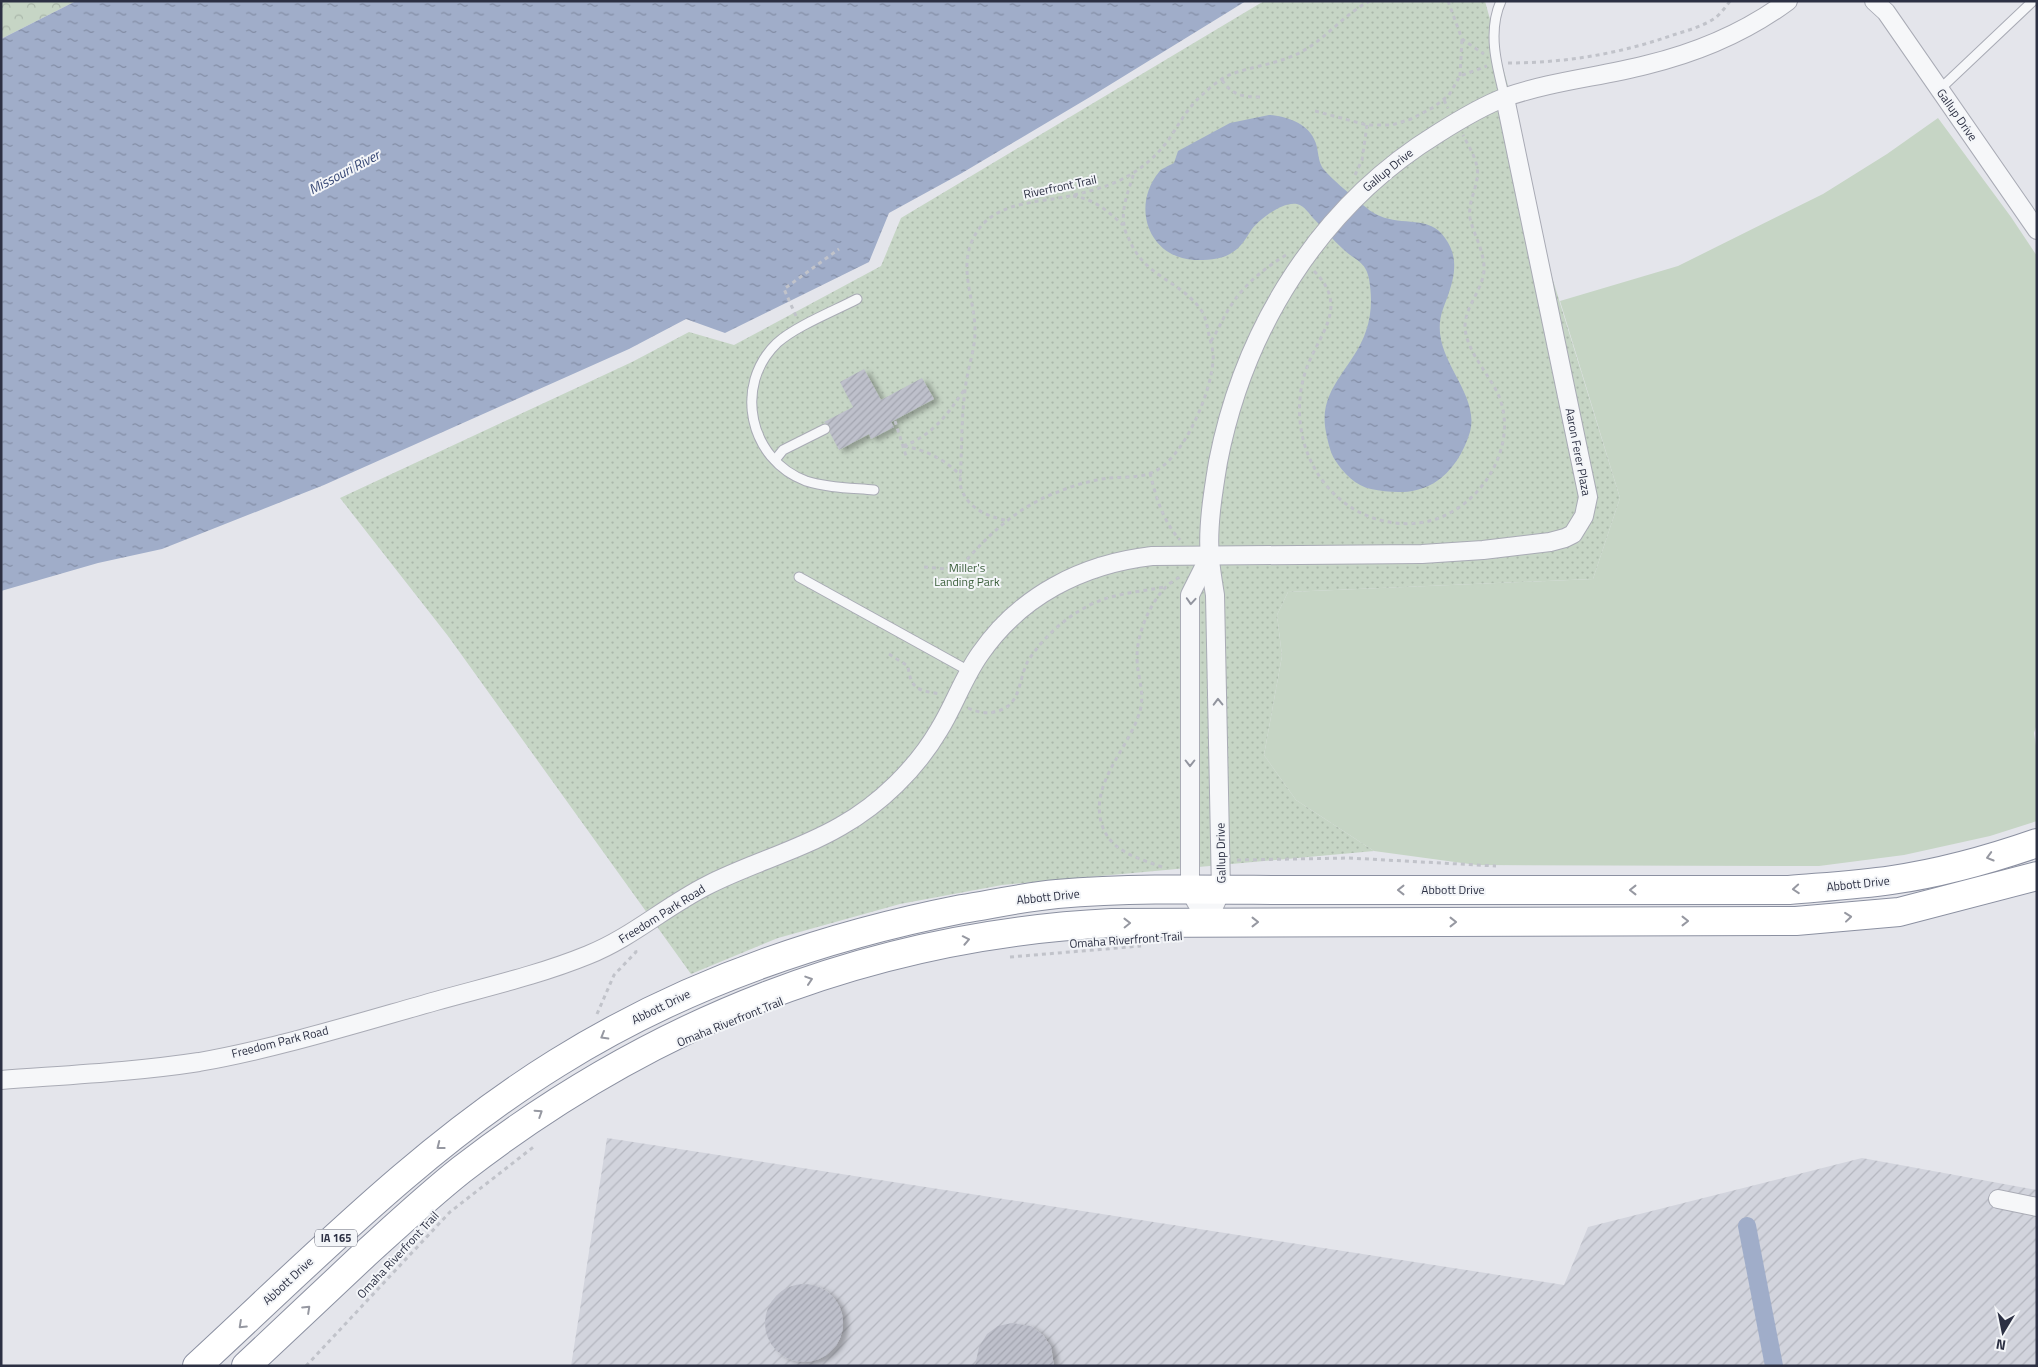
<svg xmlns="http://www.w3.org/2000/svg" width="2038" height="1367" font-family="'Titillium Web',sans-serif">
<defs>
<pattern id="industrial-furrows" width="10" height="10" patternUnits="userSpaceOnUse" patternTransform="scale(1.25)"><rect width="10" height="10" fill="#d2d4dd"/><path d="M-1 1l2-2M0 10L10 0M9 11l2-2" fill="none" stroke="#b4b6bf"/></pattern>
<pattern id="forest-crowns" width="20" height="18" patternUnits="userSpaceOnUse" patternTransform="scale(1.25)"><rect width="20" height="18" fill="#c6d5c5"/><path d="M2 6a3 3 0 1 1 6 0M12 15a3 3 0 1 1 6 0" fill="none" stroke="#aab7aa"/></pattern>
<pattern id="park-dots" width="8" height="8" patternUnits="userSpaceOnUse" patternTransform="scale(1.25)"><rect width="8" height="8" fill="#c6d5c5"/><path d="M2 2h.1M6 6h.1" fill="none" stroke="#aab7aa" stroke-width="1.8" stroke-linecap="round"/></pattern>
<pattern id="water-ripples" width="26" height="14" patternUnits="userSpaceOnUse" patternTransform="scale(1.25)"><rect width="26" height="14" fill="#a0adc9"/><path d="M2 4q2-2 4 0t4 0M15 11q2-2 4 0t4 0" fill="none" stroke="#838da5"/></pattern>
<pattern id="building-hatch" width="6" height="6" patternUnits="userSpaceOnUse" patternTransform="scale(1.25)"><rect width="6" height="6" fill="#bec0cb"/><path d="M-1 1l2-2M0 6l6-6M5 7l2-2" fill="none" stroke="#a3a5b0"/></pattern>
<filter id="shadow"><feDropShadow dx="5.5" dy="3" stdDeviation="2.5" flood-color="#0004"/></filter>
</defs>
<rect width="100%" height="100%" fill="#e4e5eb"/>
<!-- industrial -->
<path fill="url(#industrial-furrows)" d="M607,1138L1564,1285L1588,1227L1862,1158L2037,1190V1366H571Z"/>
<!-- green -->
<path fill="#c6d5c5" d="M1938,118L2011,217L2037,256V724L2034,733L2037,752V821L1990,836L1904,855L1819,866L1477,865L1374,851L1296,800L1264,755L1282,656L1277,615L1288,592L1593,579L1620,498L1560,301L1678,266L1823,194L1887,154Z"/>
<!-- forest -->
<path fill="url(#forest-crowns)" d="M1,1H76L1,39Z"/>
<!-- park -->
<path fill="url(#park-dots)" d="M1264,1H1485L1513,104L1552,277L1620,498L1593,579L1288,592L1277,615L1282,656L1264,755L1296,800L1374,851L1002,885L900,904L778,938L691,974L448,636L340,498L632,362L689,332L734,345L881,266L901,218Z"/>
<!-- water -->
<g fill="url(#water-ripples)">
<path d="M76,1H1246L1090,97L962,173L889,213L869,262L725,333L686,319L629,349L324,485L162,549L98,563L1,591V39Z"/>
<path d="M1269,115C1285,116 1307,123 1314,139C1319,148 1317,158 1322,167C1328,176 1351,195 1361,203C1366,208 1374,214 1380,216C1402,226 1430,215 1445,238C1462,261 1452,285 1443,309C1426,356 1481,390 1470,432C1464,452 1452,472 1434,483C1414,495 1392,493 1371,489C1356,486 1343,473 1335,460C1330,452 1328,442 1326,432C1317,389 1354,368 1366,331C1372,314 1372,296 1369,279C1366,261 1354,260 1343,249C1333,240 1324,229 1314,219C1309,214 1305,206 1297,204C1283,201 1260,219 1252,229C1246,238 1242,246 1233,252C1222,260 1207,260 1194,260C1148,257 1131,206 1159,172C1162,168 1169,166 1174,163L1178,151L1230,123Z"/>
</g>
<g fill="none" stroke-linecap="round" stroke-linejoin="round">
<!-- canal -->
<path stroke="#a0adc9" stroke-width="18" d="M1747,1226L1774,1366"/>
</g>
<!-- building -->
<g fill="url(#building-hatch)" filter="url(#shadow)">
<path d="M864,369L881,400L922,378L934,399L891,422L894,427L871,439L869,434L839,450L830,433V426L824,422L853,407L840,382Z"/>
<circle cx="804" cy="1323" r="39"/>
<path d="M1012,1323L1031,1326L1043,1335L1051,1347L1054,1366H975L979,1347L987,1334L998,1326Z"/>
</g>
<g fill="none" stroke-linecap="round" stroke-linejoin="round">
<!-- service casing -->
<g stroke="#a9abb5" stroke-width="11">
<g id="service">
<path d="M1501,1C1487,32 1497,67 1505,98"/>
<path d="M1939,90L2033,1"/>
<path d="M857,299C834,311 796,326 777,343C733,385 749,460 806,481C828,488 852,488 874,490"/>
<path d="M775,460L783,450L825,429"/>
<path d="M799,577L969,671"/>
</g>
</g>
<!-- minor casing -->
<g stroke="#a9abb5" stroke-width="20">
<g id="minor">
<path d="M1874,1L1886,12L2037,230"/>
<path d="M1207,922L1221,891L1215,595C1213,583 1211,571 1210,559C1207,529 1213,492 1218,462C1244,328 1320,206 1437,134C1459,120 1482,106 1506,97C1552,81 1599,77 1646,65C1696,53 1746,32 1788,1"/>
<path d="M1207,922L1190,891V595L1209,557"/>
<path d="M1,1080C67,1075 134,1072 199,1062C278,1048 358,1023 436,1001C486,987 539,975 588,955C631,938 666,906 708,885C751,863 798,851 841,826C880,804 916,769 939,730C954,706 963,678 980,654C1020,596 1082,564 1152,556L1422,554L1483,550L1550,542L1565,538L1573,534L1584,516L1588,497L1505,98"/>
<path d="M1998,1199L2037,1207"/>
</g>
</g>
<!-- trunk casing -->
<g stroke="#8b90a1" stroke-width="30">
<g id="trunk">
<path d="M197,1366C312,1260 423,1146 557,1063C680,986 820,937 962,909C993,904 1025,897 1057,894C1152,886 1249,891 1344,890C1493,889 1641,890 1789,890C1823,887 1858,885 1892,880C1941,873 1991,859 2037,843"/>
<path d="M246,1366C285,1329 324,1293 363,1256C395,1227 427,1197 461,1170C652,1022 870,935 1112,923L1796,921L1899,912L2037,876"/>
</g>
</g>
<!-- path -->
<g stroke="#c1c3ca" stroke-width="3" stroke-dasharray="4 4" stroke-linecap="butt">
<path d="M1448,1L1462,39L1484,54"/>
<path d="M1508,63C1564,63 1619,54 1673,35C1686,31 1700,27 1712,20C1719,16 1725,8 1730,1"/>
<path d="M1460,76L1462,39"/>
<path d="M1222,80C1232,95 1242,97 1260,97"/>
<path d="M1444,100L1448,108"/>
<path d="M1315,111L1367,125H1392L1411,119L1434,107L1449,95L1460,76L1487,66"/>
<path d="M1355,175L1362,160L1367,125"/>
<path d="M1073,196C1094,199 1108,211 1123,225"/>
<path d="M1314,271C1349,306 1321,331 1307,367C1290,413 1302,468 1341,500C1366,521 1402,529 1433,520C1483,505 1520,444 1498,394C1488,373 1466,350 1465,327C1465,306 1482,291 1484,271C1485,252 1474,236 1470,218C1468,204 1475,192 1477,179C1480,163 1470,149 1463,135"/>
<path d="M796,316L784,289L839,249"/>
<path d="M1211,341C1219,329 1224,315 1232,304C1246,283 1265,268 1286,255"/>
<path d="M895,421L907,459"/>
<path d="M903,446C933,435 947,415 964,390"/>
<path d="M904,446C926,450 946,460 961,476"/>
<path d="M1150,473C1156,498 1163,521 1180,540"/>
<path d="M1005,520C984,516 965,506 960,484C962,453 961,421 965,390C967,370 975,351 975,331C975,300 959,271 972,241C988,203 1031,203 1065,197C1083,193 1100,189 1116,182C1136,173 1152,161 1166,143C1178,127 1186,109 1202,95C1209,88 1220,79 1229,75C1252,66 1279,64 1301,52C1327,38 1344,14 1370,1"/>
<path d="M924,567L958,570C985,538 1014,509 1055,493C1072,486 1091,480 1109,478C1122,477 1138,478 1151,473C1183,461 1211,393 1213,361C1214,352 1211,343 1209,335C1207,326 1206,317 1201,310C1179,279 1145,278 1129,239C1127,235 1124,229 1124,225C1121,208 1129,189 1134,173"/>
<path d="M889,654L908,666C911,690 918,690 940,694"/>
<path d="M968,708C981,714 996,715 1008,706C1021,696 1020,675 1028,661C1047,631 1080,604 1115,596C1131,592 1148,590 1165,587"/>
<path d="M1237,860L1349,858L1496,866"/>
<path d="M1162,867C1138,858 1111,852 1102,825C1089,786 1126,751 1138,717C1147,694 1137,679 1137,657C1137,634 1149,605 1165,588C1169,583 1175,580 1180,577"/>
<path d="M1010,957L1141,946"/>
<path d="M597,1014L614,975L636,952L635,948"/>
<path d="M306,1366L450,1212L536,1145"/>
</g>
<!-- service -->
<use href="#service" stroke="#f6f7f9" stroke-width="9"/>
<!-- minor -->
<use href="#minor" stroke="#f6f7f9" stroke-width="18"/>
<!-- trunk -->
<use href="#trunk" stroke="#fff" stroke-width="28"/>
</g>
<!-- one-way arrows -->
<defs><path id="oneway-chevron" d="M-2-3.5L2.5 0L-2 3.5" fill="none" stroke-width="1.6" stroke-linecap="round" stroke-linejoin="round" transform="scale(1.25)"/></defs>
<g stroke="#91949e">
<use href="#oneway-chevron" transform="translate(1191 601) rotate(94)"/>
<use href="#oneway-chevron" transform="translate(1218 702) rotate(-91)"/>
<use href="#oneway-chevron" transform="translate(1190 763) rotate(90)"/>
</g>
<g stroke="#9698a1">
<use href="#oneway-chevron" transform="translate(1990 857) rotate(164)"/>
<use href="#oneway-chevron" transform="translate(1796 889) rotate(176)"/>
<use href="#oneway-chevron" transform="translate(1401 890) rotate(180)"/>
<use href="#oneway-chevron" transform="translate(1633 890) rotate(180)"/>
<use href="#oneway-chevron" transform="translate(1848 917) rotate(-6)"/>
<use href="#oneway-chevron" transform="translate(1685 921)"/>
<use href="#oneway-chevron" transform="translate(1255 922)"/>
<use href="#oneway-chevron" transform="translate(1453 922)"/>
<use href="#oneway-chevron" transform="translate(1127 923) rotate(-1)"/>
<use href="#oneway-chevron" transform="translate(966 940) rotate(-11)"/>
<use href="#oneway-chevron" transform="translate(809 980) rotate(-18)"/>
<use href="#oneway-chevron" transform="translate(604 1036) rotate(150)"/>
<use href="#oneway-chevron" transform="translate(539 1113) rotate(-33)"/>
<use href="#oneway-chevron" transform="translate(440 1146) rotate(142)"/>
<use href="#oneway-chevron" transform="translate(307 1309) rotate(-43)"/>
<use href="#oneway-chevron" transform="translate(242 1325) rotate(137)"/>
</g>
<g text-anchor="middle" stroke-width="4" stroke-linejoin="round" paint-order="stroke">
<!-- shield labels -->
<rect fill="#f3f5f8" stroke="#686b79" stroke-width="1" x="315" y="1229.5" width="42" height="17" rx="4"/>
<g font-size="11" font-weight="bold" fill="#2c3043">
<text x="336" y="1242">IA 165</text>
</g>
<!-- street labels -->
<g font-size="12" fill="#2c3043" stroke="#f3f5f8">
<text transform="translate(1957 115) rotate(55)" y="4">Gallup Drive</text>
<text transform="translate(1388 170) rotate(-39)" y="4">Gallup Drive</text>
<text transform="translate(1060 187) rotate(-12)" y="4">Riverfront Trail</text>
<text transform="translate(1578 452) rotate(79)" y="4">Aaron Ferer Plaza</text>
<text transform="translate(1221 853) rotate(-91)" y="4">Gallup Drive</text>
<text transform="translate(1858 884) rotate(-6)" y="4">Abbott Drive</text>
<text x="1453" y="894">Abbott Drive</text>
<text transform="translate(1048 897) rotate(-6)" y="4">Abbott Drive</text>
<text transform="translate(662 914) rotate(-32)" y="4">Freedom Park Road</text>
<text transform="translate(1126 940) rotate(-4)" y="4">Omaha Riverfront Trail</text>
<text transform="translate(661 1007) rotate(-26)" y="4">Abbott Drive</text>
<text transform="translate(730 1022) rotate(-22)" y="4">Omaha Riverfront Trail</text>
<text transform="translate(280 1042) rotate(-14)" y="4">Freedom Park Road</text>
<text transform="translate(398 1255) rotate(-47)" y="4">Omaha Riverfront Trail</text>
<text transform="translate(288 1281) rotate(-43)" y="4">Abbott Drive</text>
</g>
<!-- park labels -->
<g font-size="12" fill="#3a5e3a" stroke="#f3f5f8">
<text x="967" y="572">Miller's<tspan x="967" dy="14">Landing Park</tspan></text>
</g>
<!-- water labels -->
<g font-size="14" font-style="italic" fill="#374875" stroke="#f3f5f8">
<text transform="translate(344 172) rotate(-28)" y="5">Missouri River</text>
</g>
</g>
<!-- border -->
<rect width="2038" height="1367" fill="none" stroke="#2c3043" stroke-width="5"/>
<!-- north arrow -->
<g transform="translate(2003 1332) rotate(190)" stroke="#f3f5f8" stroke-width="4" paint-order="stroke">
<path d="M0-4L9 19L0 12L-9 19Z" fill="#2c3043"/>
<text y="-8" font-size="14" font-weight="bold" text-anchor="middle" fill="#2c3043">N</text>
</g>
</svg>
